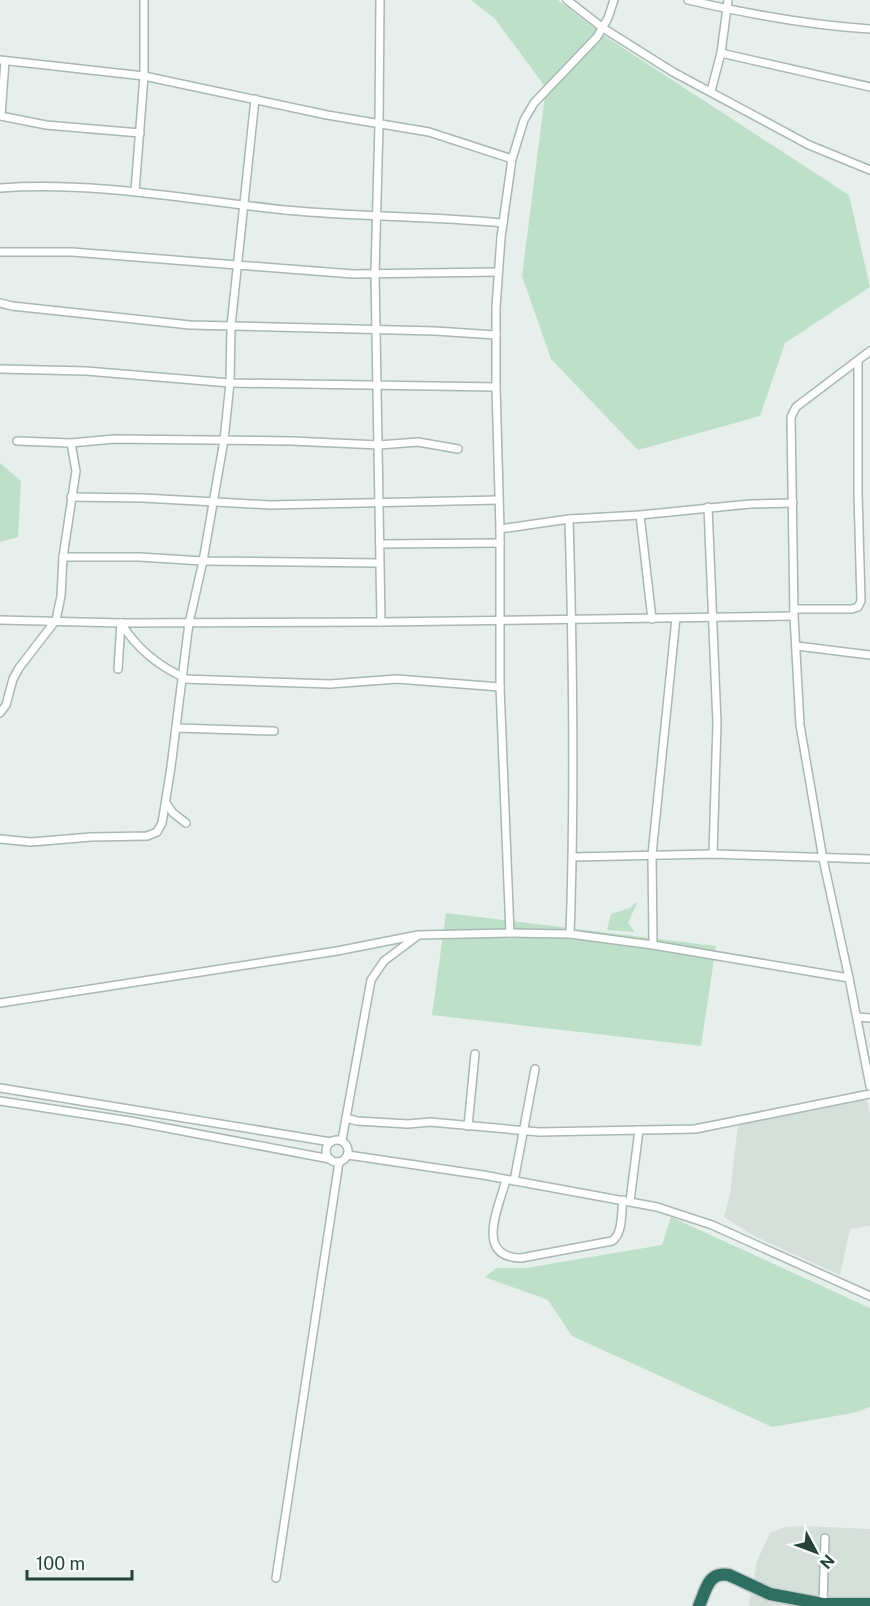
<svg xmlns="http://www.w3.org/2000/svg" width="870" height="1606" font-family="'Public Sans',sans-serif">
<rect width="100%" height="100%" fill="#e6efeb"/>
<!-- built -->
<g fill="#d4dfda">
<path d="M867,1100L870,1114V1226L850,1229L840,1275L754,1236L724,1217L730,1194L738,1125L828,1106Z"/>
<path d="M805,1526L870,1529V1606H749L757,1561L770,1533L785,1527Z"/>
</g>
<!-- green -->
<g fill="#bfe0c8">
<path d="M471,0H558L603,35L849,195L870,287L785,343L760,416L638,450L551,359L522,276L546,88L495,19Z"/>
<path d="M0,463L21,481L18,537L0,542Z"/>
<path d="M636,902L637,903L628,923L635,932L607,930L611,914L630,908Z"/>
<path d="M446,913L716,946L701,1046L432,1015Z"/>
<path d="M671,1217L870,1308V1407L853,1413L772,1427L572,1336L548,1300L485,1277L496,1268H526L662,1245Z"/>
</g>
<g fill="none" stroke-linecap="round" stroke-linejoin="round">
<!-- street casing -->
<g stroke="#a8b8b2" stroke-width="10">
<g id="street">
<path d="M380,0L379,125L375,273L381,622"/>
<path d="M567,0L603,28L673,72L809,145L870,170"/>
<path d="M688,0C748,14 809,25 870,29"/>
<path d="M721,53L870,87"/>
<path d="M0,60L144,76L327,115L429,132L512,159"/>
<path d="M711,91L721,53L728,0"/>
<path d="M0,116L46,125L140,133"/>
<path d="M1,116L5,61"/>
<path d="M0,188C95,181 191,200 285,210C358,217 430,216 503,223"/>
<path d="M135,191L144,76V0"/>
<path d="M0,252H72L353,274L498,272"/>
<path d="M0,303L12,306L190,325L435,331L496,335"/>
<path d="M870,351L796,407L791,417L794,616L800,725L823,859L849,978L870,1086"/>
<path d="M0,369L86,371L230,383L496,387"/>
<path d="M17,441L71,443L114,439L291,441L379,445L418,442L458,449"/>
<path d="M71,497L143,498L271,505L499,500"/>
<path d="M708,507L717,723L713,854"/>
<path d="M640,515L652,619"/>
<path d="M569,519C573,657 575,796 570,934"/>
<path d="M500,529L569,519L640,515L750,504L793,503"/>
<path d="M380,544L500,543"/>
<path d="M63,557H139L203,561L379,563"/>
<path d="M794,609H852L858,607L861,601L858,493V361"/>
<path d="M0,620L121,623L381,622L794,616"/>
<path d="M121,623C137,649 157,665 183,677"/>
<path d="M797,646L870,655"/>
<path d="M118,669L121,623"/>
<path d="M183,679L330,684L397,679L500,687"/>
<path d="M0,713L6,705L13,679L19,668L56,620L61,596L63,557L76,471L71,443"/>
<path d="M176,728L274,731"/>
<path d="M166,803L173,813L186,823"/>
<path d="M0,839L31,842L91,837L147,836L157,832L162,823L171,767L189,623L203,561L224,440L230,383L231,326L255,99"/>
<path d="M573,857L713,854L870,859"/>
<path d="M510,933L500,687V529L496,387V308L501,237L512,159L524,120L534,103L597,37L608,18L614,0"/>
<path d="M653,945L652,855L676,618"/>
<path d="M0,1003L337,951L418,935L510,933L570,934L653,945L849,978"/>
<path d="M857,1017L870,1018"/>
<path d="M0,1088L331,1142"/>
<path d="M0,1101L130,1121L330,1159"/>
<path d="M346,1118L357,1121L408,1124L430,1122L539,1132L695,1129L870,1094"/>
<path d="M468,1126L475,1054"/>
<circle cx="337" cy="1151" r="11"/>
<path d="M342,1140L371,980L384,961L416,937"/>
<path d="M348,1155L483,1175L657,1207L712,1225L870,1296"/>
<path d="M506,1180C499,1207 474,1257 521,1258L612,1241C623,1234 621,1213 623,1200"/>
<path d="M514,1181L535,1069"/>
<path d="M630,1201L639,1130"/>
<path d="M276,1578L339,1162"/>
<path d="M823,1604L825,1538"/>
</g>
</g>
<!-- highway casing -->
<g stroke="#c2cac8" stroke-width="15">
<path id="highway" d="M699,1606C706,1590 708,1571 729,1575L770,1594L823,1604H870"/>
</g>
<!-- street -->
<use href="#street" stroke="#fff" stroke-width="7"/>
<!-- highway -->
<use href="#highway" stroke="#2f6f62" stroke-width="12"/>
</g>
<!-- north arrow -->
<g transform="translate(816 1552) rotate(131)" stroke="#f7fbf9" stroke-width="4.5" paint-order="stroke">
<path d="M0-4.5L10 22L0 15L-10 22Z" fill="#24423a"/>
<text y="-9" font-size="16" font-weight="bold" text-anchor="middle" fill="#24423a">N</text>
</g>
<!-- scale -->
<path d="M27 1570v9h105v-9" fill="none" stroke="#24423a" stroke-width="3"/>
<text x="36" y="1570" font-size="18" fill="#24423a" stroke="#f7fbf9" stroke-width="4.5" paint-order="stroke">100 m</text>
</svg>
